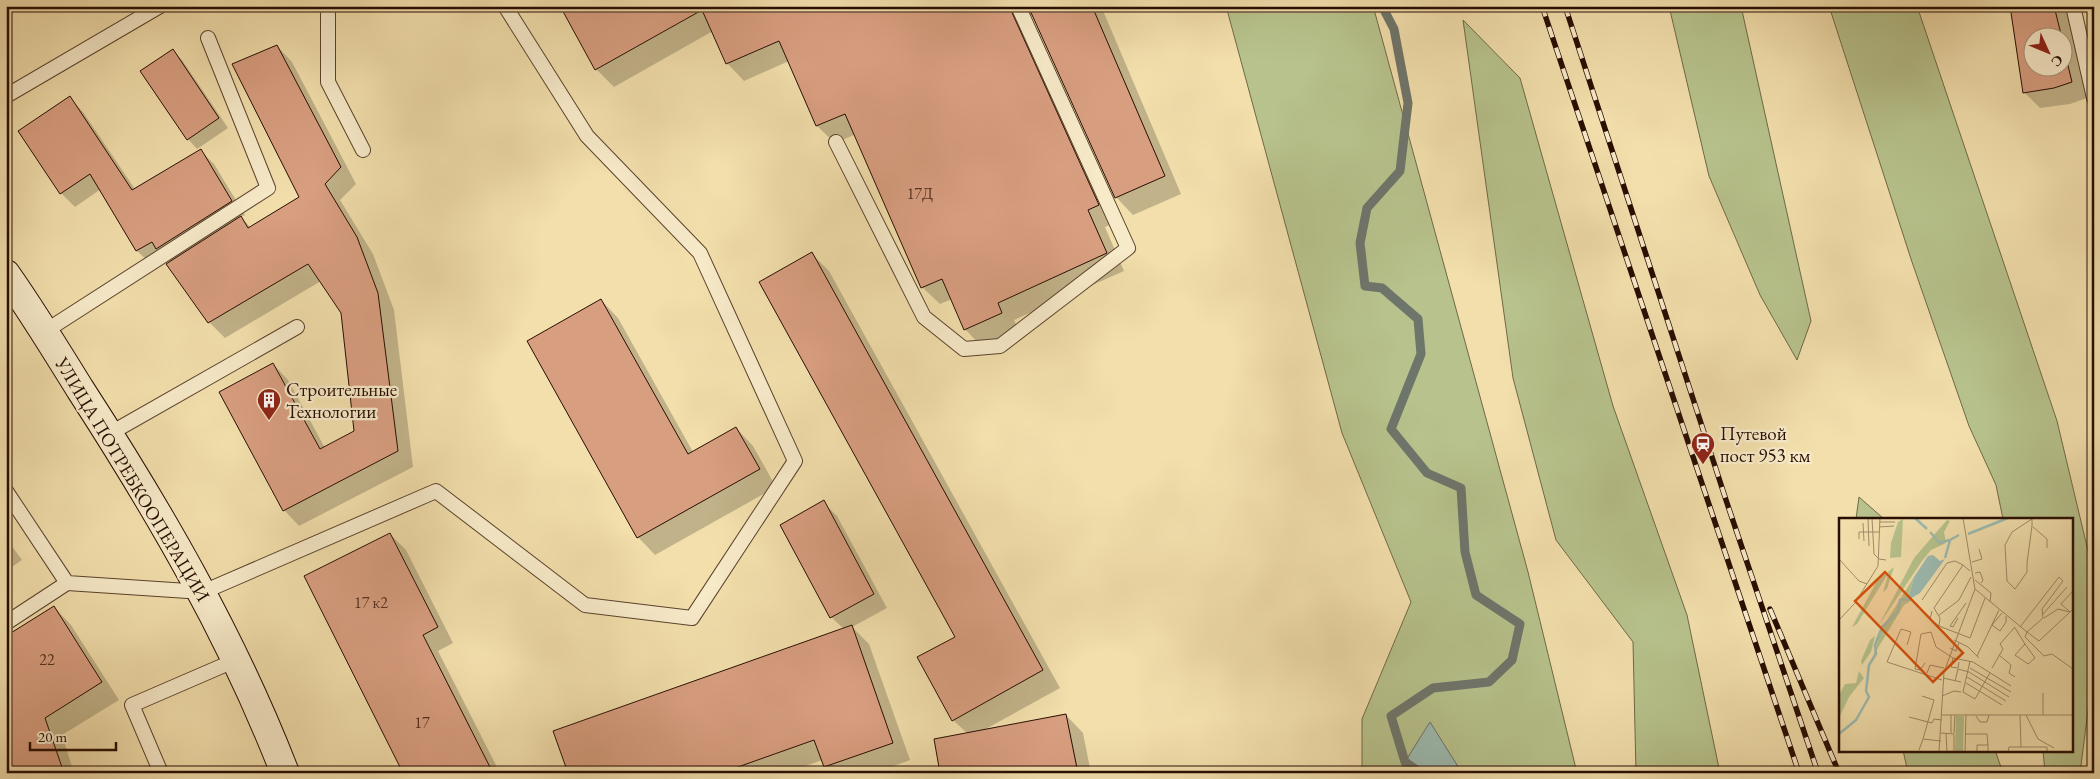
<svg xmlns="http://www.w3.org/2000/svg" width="2100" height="779" font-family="'EB Garamond',serif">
<rect width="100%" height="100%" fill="#f2dfac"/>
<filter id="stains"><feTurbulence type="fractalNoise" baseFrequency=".004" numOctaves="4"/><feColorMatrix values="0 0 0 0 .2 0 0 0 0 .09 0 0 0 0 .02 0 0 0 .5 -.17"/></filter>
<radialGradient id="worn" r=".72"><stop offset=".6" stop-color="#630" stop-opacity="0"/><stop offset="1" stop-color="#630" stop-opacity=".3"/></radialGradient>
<!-- green -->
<g fill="#b7c28c" stroke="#706847">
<path d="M1226,6H1371L1375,13L1528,572L1577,773H1462L1430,723L1398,773H1362V719L1411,602L1342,433Z"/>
<path d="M1669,6H1741L1811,321L1797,360L1760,295L1709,176Z"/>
<path d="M1829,6H1917L2057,421L2089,555L2091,687L2080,773H2045L2043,750H2071V519H2003L1996,485L1969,426L1912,262Z"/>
<path d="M1463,20L1520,78L1613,406L1687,615L1720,773H1636L1633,642L1556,540L1513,378Z"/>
<path d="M1859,497L1884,519H1856Z"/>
<path d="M1903,750H1995L2003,773H1908Z"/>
</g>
<!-- water -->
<path fill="#9cbbb1" stroke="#6e756b" d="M1430,722L1462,773H1398Z"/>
<!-- shadow -->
<g fill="#0003" fill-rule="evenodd">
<path d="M561,6H1101L1181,194L1133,215L1116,197L1032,15L1026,23L1115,223L1105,227L1124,271L1014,320L1019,331L982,347L965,329L952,299L940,304L922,287L856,134L835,143L817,126L789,61L744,81L727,63L713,31L614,87L596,69Z"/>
<path d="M2011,6H2066L2087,98L2070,104L2040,108L2024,92ZM2032,38H2062V68H2032Z"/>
<path d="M277,46L292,62L356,184L340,200L373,254L394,310L413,467L299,526L284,510L273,364L288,380L325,448L355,432L342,313L321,281L225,338L209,322L171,262L165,256L151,264L137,251L101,189L75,207L61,193L70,98L83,112L135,189L200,150L214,164L245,215L241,217L251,228L300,198Z"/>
<path d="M173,51L182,60L228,128L197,149L188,139Z"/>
<path d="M812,254L829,271L1060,688L982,731L1066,715L1083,733L1091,773H941L968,734L953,720L956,637Z"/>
<path d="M601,300L618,318L693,452L736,428L753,446L776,487L655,555L638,537Z"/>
<path d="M823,502L837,516L887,608L852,627L869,644L910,760L875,773H831L822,760L787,773H569L844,629L831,617Z"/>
<path d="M390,534L406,550L453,643L438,651L500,773H405Z"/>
<path d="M6,538L22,560L6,571Z"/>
<path d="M54,607L71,625L119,700L62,735L74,773H6Z"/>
</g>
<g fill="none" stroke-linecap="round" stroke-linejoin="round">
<!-- stream -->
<path stroke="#6e756b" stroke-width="9" d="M1382,6L1394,29L1408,103L1400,171L1367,208L1360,243L1365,286L1382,288L1418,319L1421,354L1391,429L1427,473L1461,488L1465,552L1476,595L1520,624L1512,660L1489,682L1433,688L1391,716L1405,762L1421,773"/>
</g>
<!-- building -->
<g fill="#d89e80" stroke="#280d02">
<path d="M560,6H1009L1099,205L1088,210L1107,253L998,303L1002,313L964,330L942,279L921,288L845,114L816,126L779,41L726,64L702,10L595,70Z"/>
<path d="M1028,6H1092L1165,176L1115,198Z"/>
<path d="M2010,6H2054L2062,38H2032V68H2062V41L2072,82L2054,88L2023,93Z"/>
<path d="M277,45L341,167L325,184L357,237L378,293L398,451L283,511L219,392L273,363L320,449L354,431L341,313L308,264L208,323L166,264L241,216L248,228L299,197L232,64Z"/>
<path d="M173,49L219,118L187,140L140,71Z"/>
<path d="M70,96L132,190L201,149L232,201L156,249L152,242L136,251L90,174L60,194L18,131Z"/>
<path d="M812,252L1043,670L952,721L917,657L955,637L759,282Z"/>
<path d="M601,299L688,454L736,427L760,469L637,538L527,341Z"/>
<path d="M824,500L874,594L830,618L780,525Z"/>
<path d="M390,533L438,627L423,635L493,773H403L304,576Z"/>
<path d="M54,606L102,682L45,718L64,773H6V636Z"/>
<path d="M852,625L893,743L824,767L814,740L721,773H568L553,731Z"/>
<path d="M1066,714L1078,773H940L934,739Z"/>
</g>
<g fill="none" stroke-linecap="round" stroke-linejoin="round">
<!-- lane casing -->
<g stroke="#5a422c" stroke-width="16">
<g id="lane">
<path d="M328,6V82L363,150"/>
<path d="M2073,6L2094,98"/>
<path d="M6,96L160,6"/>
<path d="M836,142L924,317L964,349L1000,346L1128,248L1018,6"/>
<path d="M44,332L268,188L208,38"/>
<path d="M109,434L297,327"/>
<path d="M6,491L67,583L203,592L436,491L585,605L692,618L795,461L700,253L587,136L505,6"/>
<path d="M6,623L67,583"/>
<path d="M161,773L132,705L236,660"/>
</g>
</g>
<!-- secondary casing -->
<g stroke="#280d02" stroke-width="30">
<path id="secondary" d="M6,274C32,311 56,350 80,389C159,511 232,636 285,773"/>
</g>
<!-- lane -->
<use href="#lane" stroke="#f7eac9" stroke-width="14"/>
<!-- secondary -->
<use href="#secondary" stroke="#f7eac9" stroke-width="28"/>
<!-- rail casing -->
<g stroke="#280d02" stroke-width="5.5">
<g id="rail">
<path d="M1542,6L1799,773"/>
<path d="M1565,6L1727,503L1818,773"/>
<path d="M1770,609L1839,773"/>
</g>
</g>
<!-- rail -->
<use href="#rail" stroke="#f7eac9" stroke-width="4" stroke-dasharray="11" stroke-linecap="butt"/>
</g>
<!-- icons -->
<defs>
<g id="building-pin" transform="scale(1.25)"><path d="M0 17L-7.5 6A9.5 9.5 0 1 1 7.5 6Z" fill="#8f2418" stroke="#f7eac9"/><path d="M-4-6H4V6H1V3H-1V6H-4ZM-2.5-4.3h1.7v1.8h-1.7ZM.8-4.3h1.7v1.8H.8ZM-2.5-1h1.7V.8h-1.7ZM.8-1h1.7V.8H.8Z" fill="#fff"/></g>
<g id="station-pin" transform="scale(1.25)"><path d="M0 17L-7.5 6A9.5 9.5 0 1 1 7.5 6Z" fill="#8f2418" stroke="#f7eac9"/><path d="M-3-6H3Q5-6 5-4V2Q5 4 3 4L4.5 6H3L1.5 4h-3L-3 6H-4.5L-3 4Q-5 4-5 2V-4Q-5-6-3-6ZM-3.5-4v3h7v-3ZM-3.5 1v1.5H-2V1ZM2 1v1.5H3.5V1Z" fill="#fff"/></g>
</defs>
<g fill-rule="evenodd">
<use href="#building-pin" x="269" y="400"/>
<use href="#station-pin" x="1703" y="444"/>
</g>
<g text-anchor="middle" stroke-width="4.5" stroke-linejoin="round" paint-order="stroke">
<!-- number labels -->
<g font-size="16" fill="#543122">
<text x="920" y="199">17Д</text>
<text x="371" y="608">17 к2</text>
<text x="47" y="665">22</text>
<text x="422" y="728">17</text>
</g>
<!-- poi labels -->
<g font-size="19" fill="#280d02" stroke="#f7eac9" text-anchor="start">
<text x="286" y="396">Строительные<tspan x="286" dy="22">Технологии</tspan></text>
<text x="1720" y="440">Путевой<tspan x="1720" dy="22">пост 953 км</tspan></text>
</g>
<!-- street labels -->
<g font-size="19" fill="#280d02" stroke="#f7eac9">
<text transform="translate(133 479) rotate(59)" y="7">УЛИЦА ПОТРЕБКООПЕРАЦИИ</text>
</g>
</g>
<!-- overview -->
<g transform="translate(1839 518)">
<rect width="234" height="234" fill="#f2dfac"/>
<path d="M64,1L62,39L51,40L52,25L59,4ZM108,2L111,3L105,14L107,25L92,32L83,43L40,107L75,40ZM55,49L48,71L44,74L50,54L18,106L13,109L38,63ZM75,59L69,81H75L65,87L34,138L43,110ZM36,118L32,134L23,147L22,143L31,122ZM20,153L25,160L10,179L0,200V177L6,166L17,165ZM117,198H125L124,234H116Z" fill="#b7c28c"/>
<path d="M94,37L101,43L106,41L81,75L69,82L75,59L89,38Z" fill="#9cbbb1"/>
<path fill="none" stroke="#9cbbb1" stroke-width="2.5" d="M76,0L88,11M91,14L101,25L110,22M129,16L169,0M106,40L111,22L120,17M0,216L17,202L30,179L27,173L30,147L37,136L36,127L43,109L59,94L61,82L71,81"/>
<path fill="none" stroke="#a18b68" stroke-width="1" d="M29,0L30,28M33,0L35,36L40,41L47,42M193,0V8L188,45V54L176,71L168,63L166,27L173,14L193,1M40,4H56M24,5L25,23M40,9L55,8M194,9L208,21V30M20,21V14H40M0,41L20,63L28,66M133,44L143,41L140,31M136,55L141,54L144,62L142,65M136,62L152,75L151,84M136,71L188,114L186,119L205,138L213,136L234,151M83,82L108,45L116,43L124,47M93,93L91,101L100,108L131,120L146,80M163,95L153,107L161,113L167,104V98M204,96L228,69M99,98L120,82L132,59M119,100L114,109L111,108L127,85M205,100L219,91L231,94L234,91M0,102L16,85L39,48L41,0M100,108L101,100L95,90L124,47L131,53M181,109L220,59L224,63L203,91L204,100L188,114L200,123L231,94L222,86L234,73M176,110L186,126L176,137L189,146L196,140L186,126M115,122L129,129L140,140M68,127L72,114L62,111L48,144L103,162M111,130L117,133L120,125M160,137L172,147L170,155L176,159M138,138L160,92M114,140L134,144L172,168M131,143L124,174L136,181L148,160L131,150M86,145L81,152L76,151L82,116L92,114L97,129L114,140L112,149L119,150L120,144M153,150L164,131L161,126L176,109M88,155L91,147L105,150M151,155L148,160L172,174M128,159L167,183M104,160L122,164M116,163L119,151L130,154L170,179M127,165L163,187M204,175V197M83,178L95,182L84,221M103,178L115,173L122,174M103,197H234M181,197L182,229M187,197L199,221L215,230M137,198L141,204H148L150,197M70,199L93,205L95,201L103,202M102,215L115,216V234M107,215L108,234M112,215V197M115,215L116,197M126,216H148L149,227M80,232L84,221L102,223M100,234L105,154L136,71L124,0M126,234L127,197M138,234V227H149V234M169,234L170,229H208V234"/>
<path fill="#d5510b" fill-opacity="0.15" stroke="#d5510b" stroke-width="2.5" d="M46,54L124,135L94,164L16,83Z"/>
<rect width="234" height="234" fill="none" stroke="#280d02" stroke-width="2.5"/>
</g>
<!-- margin -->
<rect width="2100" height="779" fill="none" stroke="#f2dfac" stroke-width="25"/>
<rect x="8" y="8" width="2085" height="764" fill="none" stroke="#280d02" stroke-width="2.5"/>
<rect x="12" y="12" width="2075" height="754" fill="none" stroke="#280d02"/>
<!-- north arrow -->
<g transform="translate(2048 52) rotate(134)"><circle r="24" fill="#f7eac9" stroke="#a49279"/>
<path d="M0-4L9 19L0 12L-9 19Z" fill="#8f2418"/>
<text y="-8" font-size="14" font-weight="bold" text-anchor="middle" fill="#280d02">С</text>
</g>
<!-- scale -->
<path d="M30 742v8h86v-8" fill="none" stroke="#280d02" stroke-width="2.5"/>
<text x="38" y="742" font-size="15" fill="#280d02" stroke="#f7eac9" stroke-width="4" paint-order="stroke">20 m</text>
<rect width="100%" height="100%" filter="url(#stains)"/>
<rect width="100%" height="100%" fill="url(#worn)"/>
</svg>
